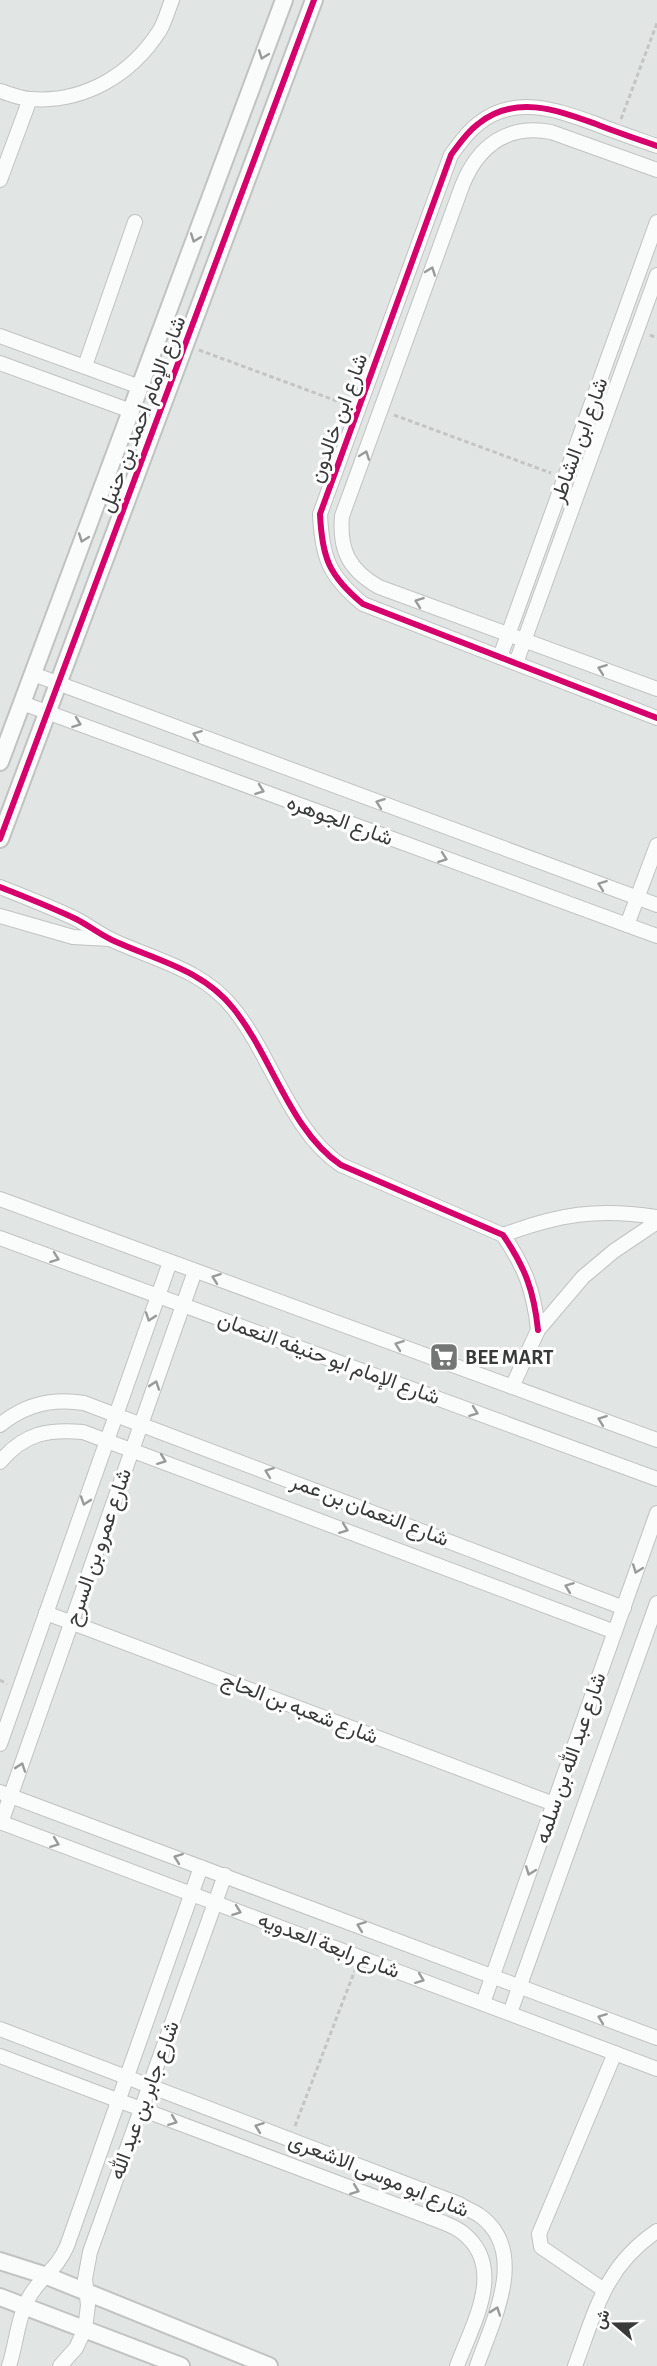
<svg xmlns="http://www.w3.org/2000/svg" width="657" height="2366" font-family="'Alegreya Sans',Vazirmatn,sans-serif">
<rect width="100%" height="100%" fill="#e1e5e3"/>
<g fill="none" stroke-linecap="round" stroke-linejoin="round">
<!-- minor casing -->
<g stroke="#c0c3c1" stroke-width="16">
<g id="minor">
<path d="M0,91C10,94 21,99 31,99C85,103 132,74 160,30C165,21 168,10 172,0"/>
<path d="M657,146C637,139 616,132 596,124C557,110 515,94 478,124C467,132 459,144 451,155L320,514C322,558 329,576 363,604L657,718"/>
<path d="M657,170L551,132C507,124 478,146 462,186L342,516C339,550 349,570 379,587L657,689"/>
<path d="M0,180L30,99"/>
<path d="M0,336L140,387"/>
<path d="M0,363L131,411"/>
<path d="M85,366L135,222"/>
<path d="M500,657L657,222"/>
<path d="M516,663L657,275"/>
<path d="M33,674L657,905"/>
<path d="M22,703L657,936"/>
<path d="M0,887C25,897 51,907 76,919C88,925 99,934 112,940C155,960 202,969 233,1008C272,1056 290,1131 341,1165L503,1235C525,1267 534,1291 538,1330"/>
<path d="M0,916L73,937L110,939"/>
<path d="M627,925L657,845"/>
<path d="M0,1199L657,1440"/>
<path d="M503,1235C559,1214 597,1208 657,1217"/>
<path d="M0,1238L657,1479"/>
<path d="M512,1387L538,1330L583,1277L614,1251L657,1222"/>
<path d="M0,1425C25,1404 53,1398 84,1403L624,1608"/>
<path d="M0,1462C24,1433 48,1429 83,1432L615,1632"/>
<path d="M46,1613L554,1804"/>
<path d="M0,1744L170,1262"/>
<path d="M0,1792L657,2038"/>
<path d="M0,1822L657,2069"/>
<path d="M1,1823L195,1271"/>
<path d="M483,2003L657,1513"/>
<path d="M510,2013L657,1603"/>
<path d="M0,2029L459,2204C465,2208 473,2211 479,2215C530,2251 492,2322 477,2366"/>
<path d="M0,2056L442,2222C449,2225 457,2228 463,2233C507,2268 472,2325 457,2366"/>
<path d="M604,2290L541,2247L539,2234L615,2053"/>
<path d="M9,2366C17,2342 17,2317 31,2294C43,2275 57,2269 67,2246L201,1867"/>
<path d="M60,2366L76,2348L85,2329L88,2305L85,2279L90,2252L225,1875"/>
<path d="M575,2366C596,2310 605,2266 657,2231"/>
</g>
</g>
<!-- tertiary casing -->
<g stroke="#c0c3c1" stroke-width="20">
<g id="tertiary">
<path d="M0,762L284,0"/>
<path d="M0,839L314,0"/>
<path d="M0,2261L47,2276L269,2366"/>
<path d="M0,2297L181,2366"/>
</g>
</g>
<!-- path -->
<g stroke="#c4c4c4" stroke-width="3" stroke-dasharray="4.5 3" stroke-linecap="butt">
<path d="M621,119L657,23"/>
<path d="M650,335L657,338"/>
<path d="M199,350L345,404"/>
<path d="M394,415L551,473"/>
<path d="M0,1680L7,1684"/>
<path d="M295,2126L355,1970"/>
</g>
<!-- minor -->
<use href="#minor" stroke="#fafbfb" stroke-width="14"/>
<!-- tertiary -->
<use href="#tertiary" stroke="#fafbfb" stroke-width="16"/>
<!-- cycleway casing -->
<g stroke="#fff" stroke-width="10">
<g id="cycleway">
<path d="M657,146C637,139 616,132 596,124C557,110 515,94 478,124C467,132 459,144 451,155L320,514C322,558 329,576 363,604L657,718"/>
<path d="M0,839L314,0"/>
<path d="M0,887C25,897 51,907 76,919C88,925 99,934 112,940C155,960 202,969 233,1008C272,1056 290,1131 341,1165L503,1235C525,1267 534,1291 538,1330"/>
</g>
</g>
<!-- cycleway -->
<use href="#cycleway" stroke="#d6006c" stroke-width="6"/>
</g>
<!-- one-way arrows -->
<defs><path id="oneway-chevron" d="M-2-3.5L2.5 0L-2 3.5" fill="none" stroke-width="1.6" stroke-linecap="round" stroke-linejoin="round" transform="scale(1.5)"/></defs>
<g stroke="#999b9a">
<use href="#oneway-chevron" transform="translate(263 55) rotate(110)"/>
<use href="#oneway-chevron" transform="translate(195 238) rotate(110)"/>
<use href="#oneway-chevron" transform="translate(431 271) rotate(-70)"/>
<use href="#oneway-chevron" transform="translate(365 455) rotate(-70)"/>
<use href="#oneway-chevron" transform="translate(83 538) rotate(110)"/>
<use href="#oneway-chevron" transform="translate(419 602) rotate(-160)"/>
<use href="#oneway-chevron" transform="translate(602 669) rotate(-160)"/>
<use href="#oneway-chevron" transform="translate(77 723) rotate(20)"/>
<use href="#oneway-chevron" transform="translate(197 735) rotate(-160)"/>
<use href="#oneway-chevron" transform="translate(260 790) rotate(20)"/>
<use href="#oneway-chevron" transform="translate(380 803) rotate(-160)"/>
<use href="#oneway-chevron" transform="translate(443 858) rotate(20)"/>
<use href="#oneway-chevron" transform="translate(602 885) rotate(-160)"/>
<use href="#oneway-chevron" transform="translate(55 1258) rotate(20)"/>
<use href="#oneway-chevron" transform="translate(216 1278) rotate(-160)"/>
<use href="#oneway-chevron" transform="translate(150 1317) rotate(109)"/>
<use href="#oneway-chevron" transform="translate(399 1345) rotate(-160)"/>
<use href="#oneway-chevron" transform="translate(155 1385) rotate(-71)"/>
<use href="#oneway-chevron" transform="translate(474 1412) rotate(20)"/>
<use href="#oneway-chevron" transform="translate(602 1420) rotate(-160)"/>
<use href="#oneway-chevron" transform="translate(162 1460) rotate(21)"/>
<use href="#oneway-chevron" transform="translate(269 1472) rotate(-159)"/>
<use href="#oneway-chevron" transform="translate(85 1501) rotate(109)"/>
<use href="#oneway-chevron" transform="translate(344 1529) rotate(21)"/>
<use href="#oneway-chevron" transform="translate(637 1569) rotate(110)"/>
<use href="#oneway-chevron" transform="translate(569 1587) rotate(-159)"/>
<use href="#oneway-chevron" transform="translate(21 1767) rotate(-71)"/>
<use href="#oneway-chevron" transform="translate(55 1843) rotate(21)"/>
<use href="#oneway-chevron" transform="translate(178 1858) rotate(-160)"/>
<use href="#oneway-chevron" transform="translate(530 1871) rotate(110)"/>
<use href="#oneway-chevron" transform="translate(237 1911) rotate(20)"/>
<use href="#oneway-chevron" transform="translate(361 1926) rotate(-159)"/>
<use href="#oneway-chevron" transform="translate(420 1979) rotate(21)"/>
<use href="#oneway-chevron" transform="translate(602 2018) rotate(-159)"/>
<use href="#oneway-chevron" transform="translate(173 2121) rotate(21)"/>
<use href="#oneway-chevron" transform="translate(259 2127) rotate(-159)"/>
<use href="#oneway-chevron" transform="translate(355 2190) rotate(21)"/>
<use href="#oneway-chevron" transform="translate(496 2311) rotate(-71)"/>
</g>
<!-- icons -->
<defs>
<g id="supermarket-square" transform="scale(1.5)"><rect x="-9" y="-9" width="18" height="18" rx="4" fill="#737675" stroke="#fff"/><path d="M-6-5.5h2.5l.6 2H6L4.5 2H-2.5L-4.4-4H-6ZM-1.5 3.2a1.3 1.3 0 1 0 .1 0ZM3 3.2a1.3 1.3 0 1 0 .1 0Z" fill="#fff"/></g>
</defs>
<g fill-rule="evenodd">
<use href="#supermarket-square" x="444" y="1357"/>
</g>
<g text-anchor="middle" stroke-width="6" stroke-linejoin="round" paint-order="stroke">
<!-- street labels -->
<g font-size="21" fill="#383b3a" stroke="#fff">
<text transform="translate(142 414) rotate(-69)" y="7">شارع الإمام احمد بن حنبل</text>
<text transform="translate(338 418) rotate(-70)" y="7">شارع ابن خالدون</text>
<text transform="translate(579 440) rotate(-70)" y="7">شارع ابن الشاطر</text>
<text transform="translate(340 820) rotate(20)" y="7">شارع الجوهره</text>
<text transform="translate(329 1358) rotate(20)" y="7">شارع الإمام ابو حنيفه النعمان</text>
<text transform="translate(370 1510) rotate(21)" y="7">شارع النعمان بن عمر</text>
<text transform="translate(98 1547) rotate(-71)" y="7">شارع عمرو بن السرح</text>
<text transform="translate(300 1708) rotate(21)" y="7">شارع شعبه بن الحاج</text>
<text transform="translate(570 1758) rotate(-71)" y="7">شارع عبد الله بن سلمه</text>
<text transform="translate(329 1945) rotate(21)" y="7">شارع رابعة العدويه</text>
<text transform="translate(144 2100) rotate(-70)" y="7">شارع جابر بن عبد الله</text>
<text transform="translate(379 2175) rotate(22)" y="7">شارع ابو موسى الاشعرى</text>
</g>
<!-- poi labels -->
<g font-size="21" font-weight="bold" fill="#383b3a" stroke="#fff" text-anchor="start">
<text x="465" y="1364">BEE MART</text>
</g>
</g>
<!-- north arrow -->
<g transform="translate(615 2324) rotate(290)" stroke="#ffffff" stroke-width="4.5" paint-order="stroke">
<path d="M0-4.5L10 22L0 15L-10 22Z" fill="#383b3a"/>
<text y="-9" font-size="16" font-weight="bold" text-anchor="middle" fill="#383b3a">ش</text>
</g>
</svg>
